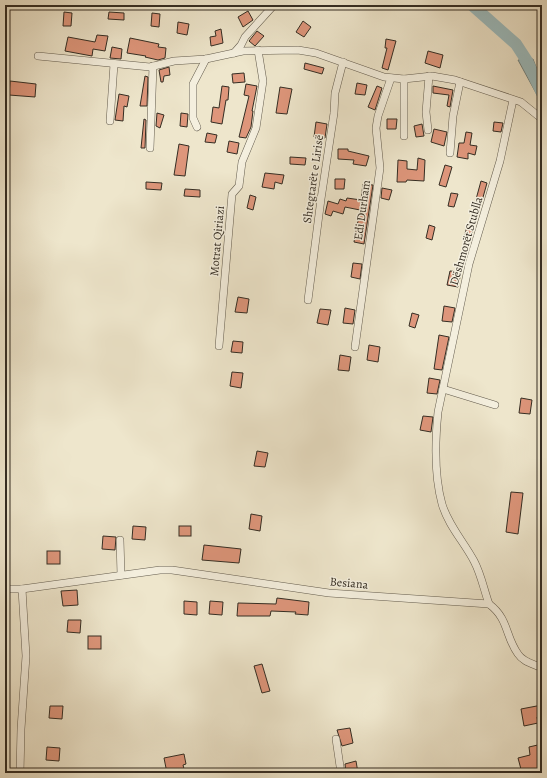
<svg xmlns="http://www.w3.org/2000/svg" width="547" height="778" font-family="Alegreya,serif">
<rect width="100%" height="100%" fill="#eee6cc"/>
<filter id="stains"><feTurbulence type="fractalNoise" baseFrequency=".005" numOctaves="4"/><feColorMatrix values="0 0 0 0 .2 0 0 0 0 .09 0 0 0 0 .02 0 0 0 .5 -.17"/></filter>
<radialGradient id="worn" r=".72"><stop offset=".6" stop-color="#630" stop-opacity="0"/><stop offset="1" stop-color="#630" stop-opacity=".3"/></radialGradient>
<!-- water -->
<path fill="#9cbdc0" stroke="#728381" d="M533,59L542,83V104L518,60Z"/>
<g fill="none" stroke-linecap="round" stroke-linejoin="round">
<!-- river -->
<path stroke="#9cbdc0" stroke-width="12" d="M472,5L516,44L527,61L542,93"/>
</g>
<!-- building -->
<g fill="#de967b" stroke="#342d23">
<path d="M248,11L253,20L243,27L238,17Z"/>
<path d="M64,12L72,13L71,26H63Z"/>
<path d="M109,12L124,13V20L108,19Z"/>
<path d="M152,13L160,14L159,27L151,26Z"/>
<path d="M303,21L311,27L304,37L296,32Z"/>
<path d="M178,22L189,24L187,35L177,33Z"/>
<path d="M221,29L223,43L211,46L210,37L216,36L215,31Z"/>
<path d="M257,31L264,36L255,46L249,41Z"/>
<path d="M97,35L108,36L105,51L93,49L92,56L65,51L68,37L95,42Z"/>
<path d="M130,38L159,44L158,47L166,48L165,58L158,60L145,57L146,56L127,53Z"/>
<path d="M386,39L396,41L388,70L382,68L387,48H385Z"/>
<path d="M112,47L122,49L121,59L110,58Z"/>
<path d="M428,51L443,55L440,68L425,63Z"/>
<path d="M305,63L324,68L322,74L304,69Z"/>
<path d="M169,67L170,75L164,76L163,82H161L159,70Z"/>
<path d="M244,73L245,82L233,83L232,74Z"/>
<path d="M145,76L148,77L147,106H140Z"/>
<path d="M10,81L36,84L35,97L9,95Z"/>
<path d="M357,83L367,85L365,95L355,94Z"/>
<path d="M246,84L257,86L252,111H253L251,127L246,138L239,137L249,96L244,95Z"/>
<path d="M222,86L229,87L228,100H226L222,124L211,122L213,107L219,108Z"/>
<path d="M377,86L382,88L375,110L368,107Z"/>
<path d="M433,86L453,90L450,107L447,106L449,95L433,93Z"/>
<path d="M280,87L292,89L287,114L276,113Z"/>
<path d="M119,94L129,96L127,107L124,106L123,121L115,120Z"/>
<path d="M157,113L164,115L160,128L156,126Z"/>
<path d="M181,113L188,114L187,127L180,126Z"/>
<path d="M144,119L146,120L145,148H141Z"/>
<path d="M387,119H397L396,129H387Z"/>
<path d="M316,122L327,124L325,138L314,137Z"/>
<path d="M494,122L503,123L501,132L493,131Z"/>
<path d="M422,124L424,136L416,137L414,126Z"/>
<path d="M434,129L447,132L444,146L431,142Z"/>
<path d="M466,132L472,133L470,145L477,146L475,155L468,153V159L457,157L459,143H464Z"/>
<path d="M207,133L217,135L215,143L205,142Z"/>
<path d="M229,141L239,143L237,154L227,152Z"/>
<path d="M179,144L189,146L185,176L174,175Z"/>
<path d="M338,149H348V151L369,156L366,166L353,164L354,160L338,159Z"/>
<path d="M290,157L306,158L305,165L290,164Z"/>
<path d="M418,158L425,160L424,181L407,180L406,182H397L398,160L407,161V169L417,170Z"/>
<path d="M445,165L452,167L446,187L439,185Z"/>
<path d="M265,173L284,175L282,184L275,182L274,189L262,187Z"/>
<path d="M335,179H345L344,189H335Z"/>
<path d="M481,181L487,183L478,215L472,214Z"/>
<path d="M146,182L162,183L161,190L146,189Z"/>
<path d="M363,184L373,185L364,244L354,242L360,210L345,207L343,214L333,211L331,216L325,214L328,201L338,204L340,199L346,201L347,198L361,200Z"/>
<path d="M382,188L392,190L389,200L381,198Z"/>
<path d="M185,189L200,190V197L184,196Z"/>
<path d="M451,193L458,194L454,207L448,206Z"/>
<path d="M250,195L256,197L253,210L247,208Z"/>
<path d="M429,225L435,227L432,240L426,238Z"/>
<path d="M467,227L473,229L470,242L463,240Z"/>
<path d="M353,263L362,264L360,279L351,277Z"/>
<path d="M450,271L461,272L458,287L447,285Z"/>
<path d="M238,297L249,299L247,313L235,312Z"/>
<path d="M444,306L455,308L452,322L442,321Z"/>
<path d="M345,308L355,310L353,324L343,323Z"/>
<path d="M320,309L331,310L328,325L317,323Z"/>
<path d="M412,313L419,315L415,328L409,326Z"/>
<path d="M439,335L449,337L442,370L434,369Z"/>
<path d="M233,341L243,342L242,353L231,352Z"/>
<path d="M369,345L380,347L378,362L367,360Z"/>
<path d="M340,355L351,357L349,371L338,370Z"/>
<path d="M232,372L243,373L241,388L230,386Z"/>
<path d="M429,378L440,380L437,394L427,393Z"/>
<path d="M521,398L532,400L530,414L519,413Z"/>
<path d="M423,416L433,417L431,432L420,430Z"/>
<path d="M257,451L268,453L265,467L254,466Z"/>
<path d="M511,492L523,493L518,534L506,532Z"/>
<path d="M251,514L262,516L260,531L249,529Z"/>
<path d="M133,526L146,527L145,540L132,539Z"/>
<rect x="179" y="526" width="12" height="10"/>
<path d="M103,536L116,537L115,550L102,549Z"/>
<path d="M204,545L241,549L239,563L202,560Z"/>
<rect x="47" y="551" width="13" height="13"/>
<path d="M77,590L78,605L63,606L61,591Z"/>
<path d="M277,598L309,602L308,615L295,614L296,612L271,611L270,616H237L238,603L276,604Z"/>
<path d="M184,601L197,602V615L184,614Z"/>
<path d="M210,601L223,602L222,615L209,614Z"/>
<path d="M68,620H81L80,633L67,632Z"/>
<rect x="88" y="636" width="13" height="13"/>
<path d="M262,664L270,691L262,693L254,666Z"/>
<path d="M542,705V716L537,717L538,723L524,726L521,709Z"/>
<path d="M50,706H63L62,719L49,718Z"/>
<path d="M350,728L353,743L342,746L337,730Z"/>
<path d="M542,744V773H522L518,758L530,755L529,747Z"/>
<path d="M47,747L60,748L59,761L46,760Z"/>
<path d="M184,754L186,764L183,765L184,769L167,773L164,758Z"/>
<path d="M356,761L358,773H346L345,764Z"/>
</g>
<g fill="none" stroke-linecap="round" stroke-linejoin="round">
<!-- minor casing -->
<g stroke="#625b4d" stroke-width="8">
<g id="minor">
<path d="M234,53L241,45L245,37L274,5"/>
<path d="M38,56L150,67L174,61L206,59L243,51L298,50L316,53L384,77L404,79L432,76L455,80L521,102L542,119"/>
<path d="M404,79V136"/>
<path d="M110,121L114,64"/>
<path d="M197,127L193,118V84L206,59"/>
<path d="M428,130L426,112L429,76"/>
<path d="M150,148L153,66"/>
<path d="M450,153L453,116L460,82"/>
<path d="M308,300L321,199L334,113L335,93L343,62"/>
<path d="M219,346L232,194L239,186L242,162L256,128L263,81L258,50"/>
<path d="M355,347L380,168L376,128L378,116L391,78"/>
<path d="M443,389L495,405"/>
<path d="M120,540L121,575"/>
<path d="M5,589H22L160,570H172L329,593L489,604C509,619 505,636 518,654C523,662 534,664 542,668"/>
<path d="M489,604C484,590 481,574 474,561C464,542 448,525 442,504C434,475 435,442 438,412L469,264L500,161L513,100"/>
<path d="M336,739L341,773"/>
<path d="M20,773L21,729L26,656L22,589"/>
</g>
</g>
<!-- minor -->
<use href="#minor" stroke="#f4efde" stroke-width="7"/>
</g>
<g text-anchor="middle" stroke-width="3" stroke-linejoin="round" paint-order="stroke">
<!-- street labels -->
<g font-size="12" fill="#342d23" stroke="#f4efde">
<text transform="translate(313 179) rotate(-82)" y="4">Shtegtarët e Lirisë</text>
<text transform="translate(362 210) rotate(-82)" y="4">Edi Durham</text>
<text transform="translate(217 241) rotate(-85)" y="4">Motrat Qiriazi</text>
<text transform="translate(466 241) rotate(-74)" y="4">Dëshmorët Stublla</text>
<text transform="translate(349 583) rotate(5)" y="4">Besiana</text>
</g>
</g>
<!-- margin -->
<rect width="547" height="778" fill="none" stroke="#eee6cc" stroke-width="20"/>
<rect x="6" y="6" width="535" height="766" fill="none" stroke="#342d23" stroke-width="2"/>
<rect x="10" y="10" width="527" height="758" fill="none" stroke="#342d23"/>
<rect width="100%" height="100%" filter="url(#stains)"/>
<rect width="100%" height="100%" fill="url(#worn)"/>
</svg>
